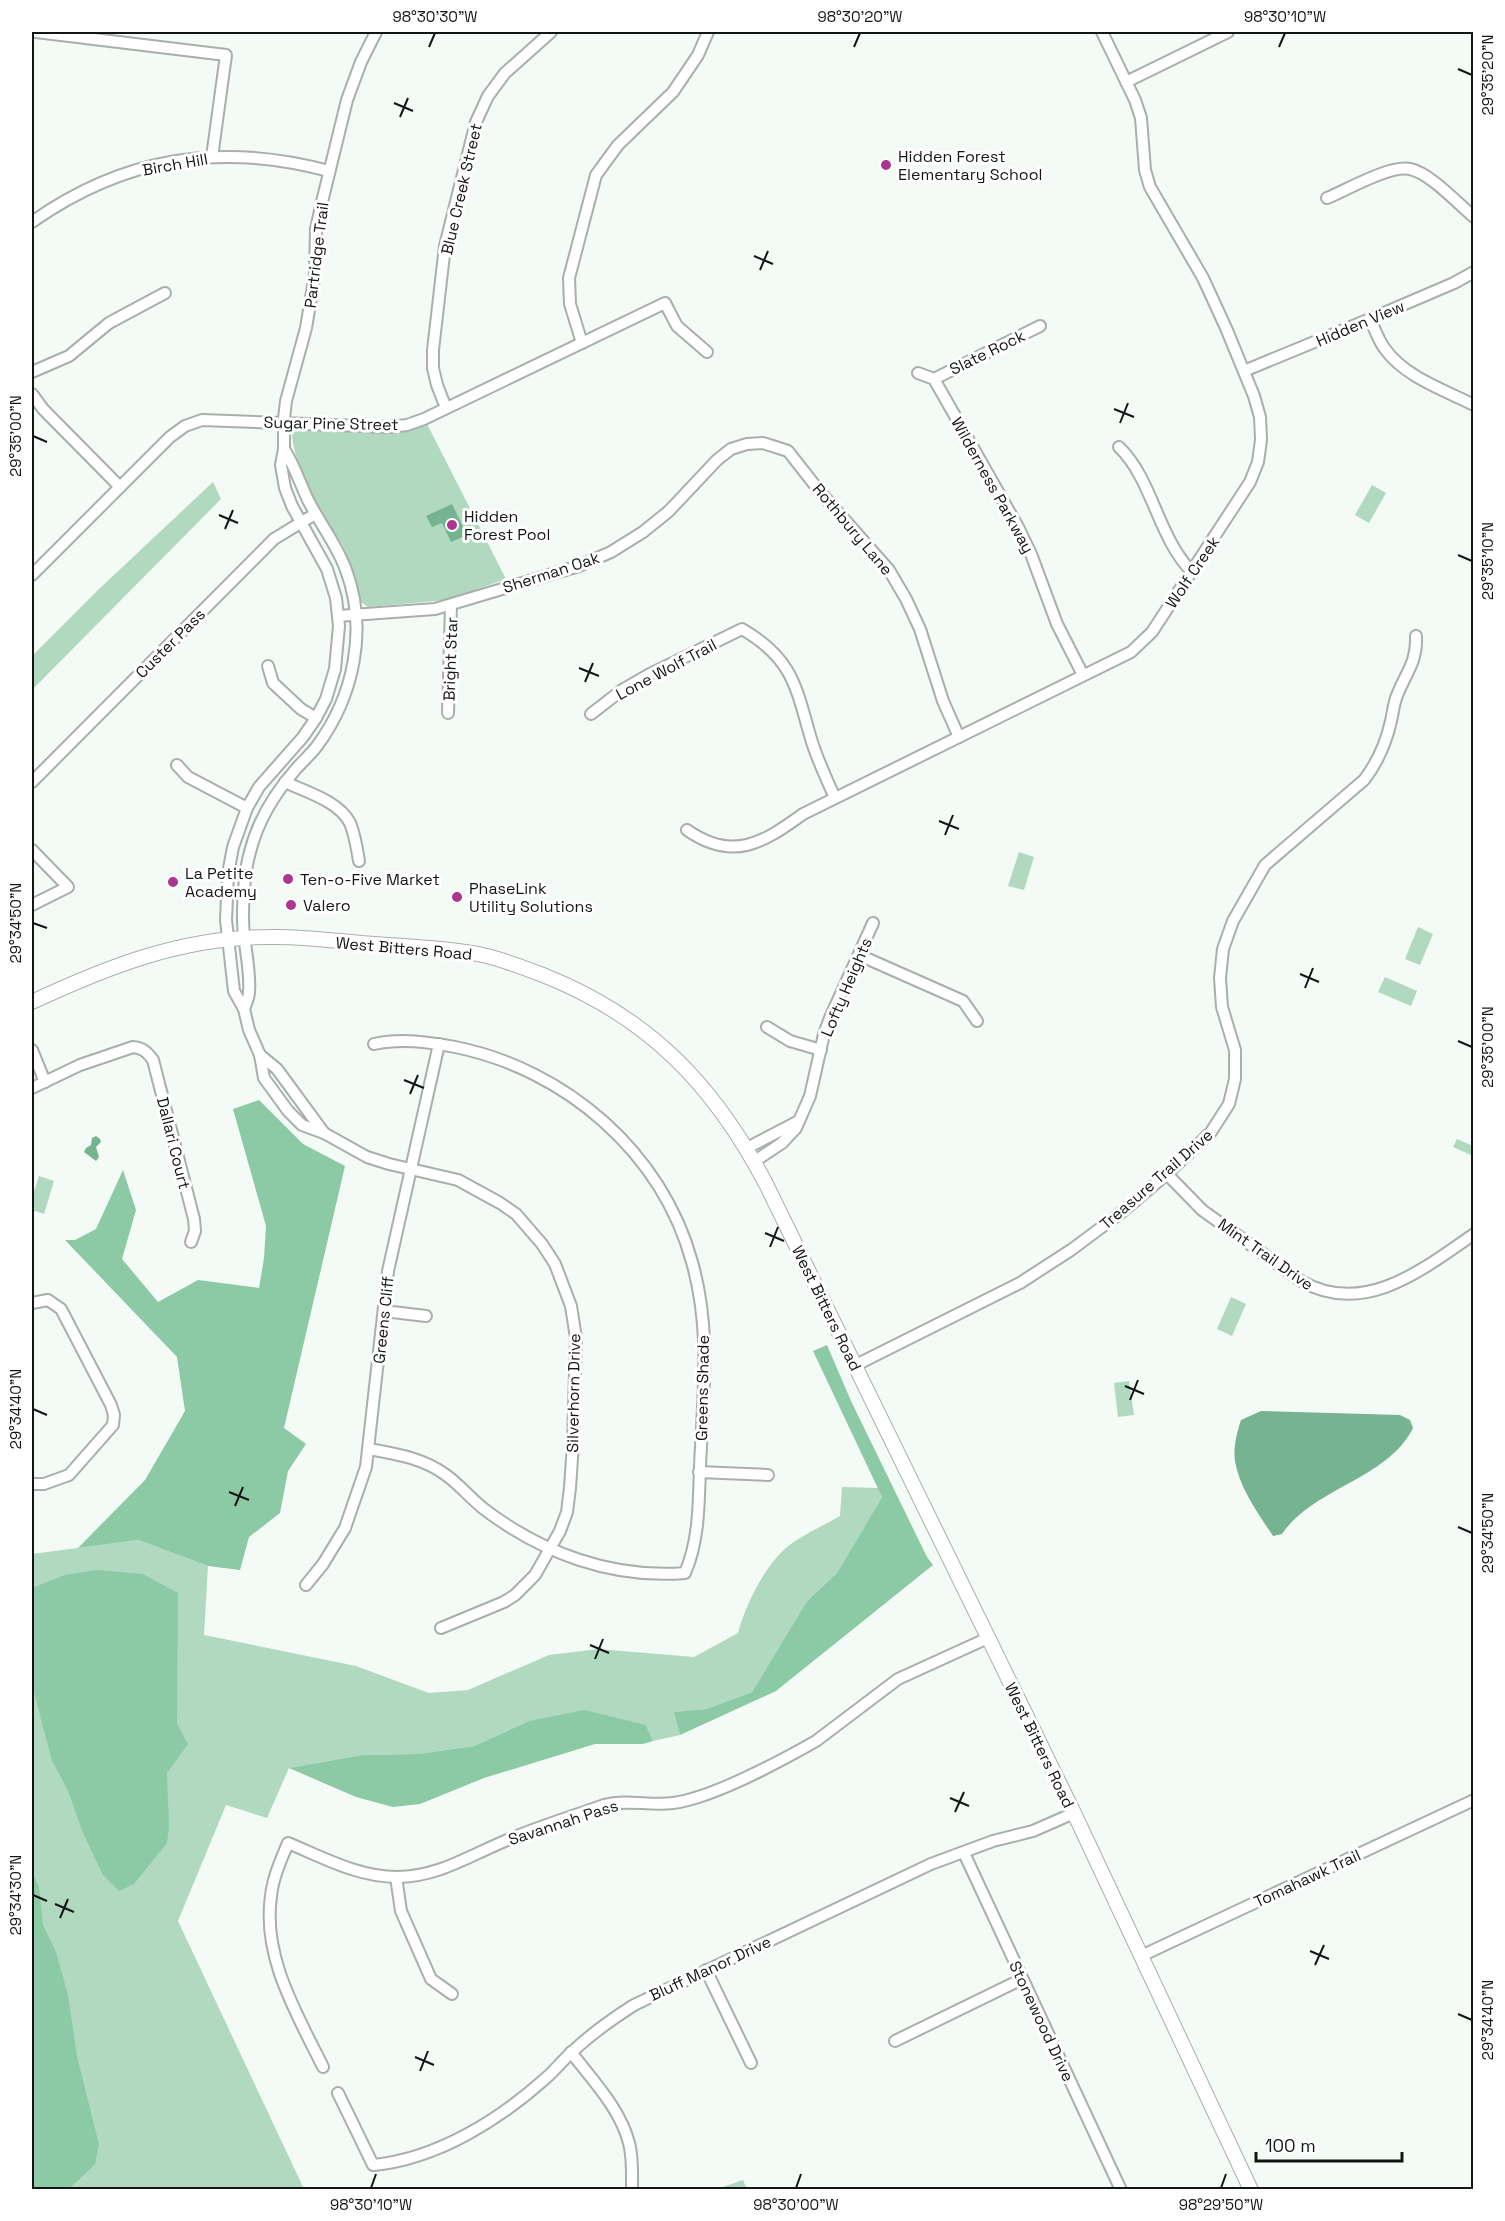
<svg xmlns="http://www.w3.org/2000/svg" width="1505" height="2221" font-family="'Space Grotesk',sans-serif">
<rect width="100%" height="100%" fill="#f4faf6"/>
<!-- green -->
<g fill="#b0d9c0">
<path d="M426,422L506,579L446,600L368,607L361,602C356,583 352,562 342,544C335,532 326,521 319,509C308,491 291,451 292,430L294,428Z"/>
<path d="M213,482L221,499L32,690V656L98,590Z"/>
<path d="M1372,485L1386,493L1369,523L1355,515Z"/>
<path d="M1019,852L1034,857L1024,890L1008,886Z"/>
<path d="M1418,927L1433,934L1420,965L1405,959Z"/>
<path d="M1385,977L1417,991L1411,1006L1378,992Z"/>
<path d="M1457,1139L1473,1146L1471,1155L1453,1147Z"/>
<path d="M39,1176L54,1181L44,1214L32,1210V1198Z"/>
<path d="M1231,1297L1246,1304L1232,1336L1217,1329Z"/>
<path d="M1129,1381L1134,1415L1118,1417L1114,1383Z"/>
<path d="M842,1487L878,1488L882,1497L837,1573L807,1601L752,1692L706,1709L675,1712L680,1735L653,1741L646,1725L529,1721L474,1746L418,1754L362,1755L289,1768L267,1818L226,1805L178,1921L304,2189H32V1554L138,1540L208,1566L204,1635L356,1666L429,1693L468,1690L549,1655L598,1649L694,1657L738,1633C745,1606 765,1565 787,1547C802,1535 823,1526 840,1516Z"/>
<path d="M743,2180L747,2189H717Z"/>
</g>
<!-- forest -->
<g fill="#8bcaa5">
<path d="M259,1100L303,1144L345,1166L284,1428L306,1444L288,1471L280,1513L249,1537L240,1570L208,1566L138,1540L78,1548L145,1480L185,1411L177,1357L65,1240H75L96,1229L123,1170L136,1210L122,1259L158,1302L198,1280L259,1288L264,1258L266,1226L233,1109Z"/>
<path d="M827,1345L851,1401L927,1557L933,1565L776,1691L680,1735L674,1712L706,1709L752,1692L807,1601L837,1573L882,1497L813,1351Z"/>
<path d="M97,1570L143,1574L178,1593L177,1724L188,1744L167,1773L169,1828L167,1843L134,1884L119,1891L103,1875L83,1833L67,1788L52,1761L32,1684V1588L65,1575Z"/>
<path d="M584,1710L646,1725L653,1741L643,1744H595L484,1778L420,1804L393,1807L356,1797L289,1768L362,1755L418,1754L474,1746L529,1721Z"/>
<path d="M32,1872L39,1887L43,1925L56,1952L68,1995L77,2056L99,2145L95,2164L69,2189H32Z"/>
</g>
<!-- water -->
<g fill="#76b491">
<path d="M452,504L467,535L451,542L442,523L432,527L426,516Z"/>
<path d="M96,1136L100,1139L101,1142L96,1147L99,1157L96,1161L84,1152L86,1148L91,1145L92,1138Z"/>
<path d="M1261,1411L1400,1415L1410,1420L1413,1428C1388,1479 1313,1488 1282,1534L1273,1536C1259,1515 1239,1487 1235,1461C1233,1448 1237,1432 1241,1420Z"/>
</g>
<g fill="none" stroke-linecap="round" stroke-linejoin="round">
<!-- minor casing -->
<g stroke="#a9afab" stroke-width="14">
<g id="minor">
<path d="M36,32L226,55L212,157"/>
<path d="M376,32L361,62L347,100L321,206L316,229L315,274L306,328L286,401L284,419V449L281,465L285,488L292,506L327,569L336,598L339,626L335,669L326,699L316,718L303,737L259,787L247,808L233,847L228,874L226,920L234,991L244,1009L249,1030L260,1055L264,1078L288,1111L302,1125L324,1133L367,1157L389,1164L458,1180L500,1203L516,1214L542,1244L555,1264L571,1306L576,1338L573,1443L570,1488L567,1512L560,1531L535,1575L515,1595L504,1602L441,1628"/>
<path d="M1126,82L1228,32"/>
<path d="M1327,198C1347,190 1389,165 1410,169C1430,173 1457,203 1474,217"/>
<path d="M32,222C124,157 221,142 329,171"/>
<path d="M1370,319C1375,329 1378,340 1385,349C1405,377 1444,390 1474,405"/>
<path d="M582,343L570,304L569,278L596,175L618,145L673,92L698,55L708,32"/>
<path d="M1244,371L1370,319L1454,283L1474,272"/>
<path d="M32,372L69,356L109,323L165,293"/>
<path d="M918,373L934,379L1018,527L1031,554L1057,624L1083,675"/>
<path d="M934,379L1040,326"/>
<path d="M32,394L43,409L120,487"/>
<path d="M446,408L437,385L433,368V350L445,246L476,122L488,96L505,73L551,32"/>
<path d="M1119,447C1153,480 1157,536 1192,572"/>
<path d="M32,575L170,437L185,426L202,420L388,427L407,425L424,419L665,303L677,326L707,352"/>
<path d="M338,616L435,609L579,566L611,552L643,532L669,511L717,460L731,449L747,444L763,443L788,451L821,493L889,570L906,599L920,629L943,701L959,737"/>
<path d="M268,666L273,683L301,709L316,718"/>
<path d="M448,713L451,605"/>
<path d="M591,714L622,690L648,675L742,629C795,660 796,689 812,742C818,761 827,780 835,798"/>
<path d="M177,765L188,777L247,808"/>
<path d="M32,782L274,539L315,514"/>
<path d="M285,782C306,792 339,801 350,823C355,835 357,848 359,861"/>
<path d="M687,830C733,862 763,843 803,814L1131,652L1152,632L1250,482L1258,462L1261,440L1260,417L1254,396L1226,328L1203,278L1150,187L1145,170L1141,118L1135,100L1102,32"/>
<path d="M32,850L68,887L32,905"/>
<path d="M859,955L963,1001L977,1021"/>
<path d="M244,1009C246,1004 249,997 249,992C251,968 243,943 243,919C243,897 244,873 250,852C258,820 274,794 296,769C303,761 311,754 317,746C354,696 368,629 346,570C337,545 321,525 309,502C300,484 295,466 284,449"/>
<path d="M767,1027L790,1041L821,1050"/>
<path d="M32,1050L45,1082"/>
<path d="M260,1055L277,1069L324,1133"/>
<path d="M32,1088L80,1065L133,1047C143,1048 147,1052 153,1060L194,1219L195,1231L191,1242"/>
<path d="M747,1148L799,1121"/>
<path d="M755,1161L782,1143L796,1128L810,1096L824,1034L830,1018L873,923"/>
<path d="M1167,1174L1202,1210L1301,1281C1364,1317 1422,1270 1474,1234"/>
<path d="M32,1303L48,1300L61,1309L111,1405L114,1415L113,1425L69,1475L44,1484H32"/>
<path d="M384,1311L426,1316"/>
<path d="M854,1366L1020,1283L1071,1250L1122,1212L1167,1174L1211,1132L1229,1104L1235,1079V1050L1222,1007L1220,978L1223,949L1233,921L1265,865L1364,780C1378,762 1386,743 1391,721C1393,712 1394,701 1398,693C1407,671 1417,662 1416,636"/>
<path d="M369,1449C396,1454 423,1458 446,1475C460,1485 471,1499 484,1509C542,1553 612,1579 685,1573C702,1534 698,1489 701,1447C704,1383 710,1325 692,1262C662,1152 565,1069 455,1047C428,1042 401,1038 374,1044"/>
<path d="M699,1472L768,1475"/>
<path d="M306,1585L323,1564L345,1528L366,1467L388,1271L439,1044"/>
<path d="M964,1853L1121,2190"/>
<path d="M396,1877L401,1911L431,1979L452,1994"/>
<path d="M1141,1956L1474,1800"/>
<path d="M706,1970L751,2063"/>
<path d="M895,2041L1022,1979"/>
<path d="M571,2052C592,2080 620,2108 629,2143C633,2158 632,2174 632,2190"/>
<path d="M323,2067C297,2014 262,1957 271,1896C273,1877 281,1860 288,1843C322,1857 358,1877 397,1877C437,1877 469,1856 505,1841C537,1827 571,1817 604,1805C627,1799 649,1806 673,1803C712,1798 781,1761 816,1741L898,1679L988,1638"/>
<path d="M338,2093L373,2165C437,2159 499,2120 546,2078C555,2070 563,2060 572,2052C591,2034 612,2019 634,2005L931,1864L993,1841L1033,1831L1074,1813"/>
</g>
</g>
<!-- secondary casing -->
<g stroke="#a9afab" stroke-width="16">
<path id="secondary" d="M32,1002C109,966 183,937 270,937C305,936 340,942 374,944C412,947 451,948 487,956C506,961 525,968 543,975C649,1017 714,1085 766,1184L1074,1813L1251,2190"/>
</g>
<!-- minor -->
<use href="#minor" stroke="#fff" stroke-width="10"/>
<!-- secondary -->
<use href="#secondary" stroke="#fff" stroke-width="14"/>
</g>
<!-- ticks -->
<path fill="none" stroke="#141615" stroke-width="2" d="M429,47L435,33M854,47L860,33M1279,47L1285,33M1458,69L1472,75M394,103L413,111M400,117L408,98M754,256L773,264M760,270L768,251M1114,409L1134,417M1120,423L1128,403M33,436L47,442M219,515L238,523M225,529L233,510M1458,555L1472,561M579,668L599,676M585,682L593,663M939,821L959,829M945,835L953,815M33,923L47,928M1300,974L1319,982M1305,988L1313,968M1458,1041L1472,1047M404,1080L424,1088M410,1094L418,1075M765,1233L784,1241M770,1247L778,1227M1125,1386L1144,1394M1130,1400L1138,1380M33,1409L47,1415M229,1492L249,1500M235,1506L243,1487M1458,1527L1472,1533M590,1645L609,1653M595,1659L603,1639M950,1798L969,1806M955,1812L964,1792M33,1895L47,1901M55,1904L74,1912M60,1918L68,1899M1310,1951L1329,1959M1315,1965L1324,1945M1458,2014L1472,2020M415,2057L434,2065M420,2071L428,2051M371,2188L376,2174M796,2188L801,2174M1221,2188L1226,2174"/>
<!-- markers -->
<g fill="#ab368f" stroke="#fff" stroke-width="2">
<circle cx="886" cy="165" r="6"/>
<circle cx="452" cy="525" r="6"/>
<circle cx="288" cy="879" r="6"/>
<circle cx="173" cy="882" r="6"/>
<circle cx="457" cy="897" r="6"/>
<circle cx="291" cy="905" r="6"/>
</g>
<g text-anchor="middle" stroke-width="6" stroke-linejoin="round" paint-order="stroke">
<!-- poi labels -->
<g font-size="16" fill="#141615" stroke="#fff" text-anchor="start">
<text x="898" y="162">Hidden Forest<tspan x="898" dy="18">Elementary School</tspan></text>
<text x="464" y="522">Hidden<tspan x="464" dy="18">Forest Pool</tspan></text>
<text x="185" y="879">La Petite<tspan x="185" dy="18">Academy</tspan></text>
<text x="300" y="885">Ten-o-Five Market</text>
<text x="469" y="894">PhaseLink<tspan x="469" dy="18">Utility Solutions</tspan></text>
<text x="303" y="911">Valero</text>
</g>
<!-- street labels -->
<g font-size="16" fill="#141615" stroke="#fff">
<text transform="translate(175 164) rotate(-10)" y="6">Birch Hill</text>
<text transform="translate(461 189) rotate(-77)" y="6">Blue Creek Street</text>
<text transform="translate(316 255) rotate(-83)" y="6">Partridge Trail</text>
<text transform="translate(1360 323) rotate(-23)" y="6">Hidden View</text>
<text transform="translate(987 352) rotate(-26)" y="6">Slate Rock</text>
<text transform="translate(331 423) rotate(1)" y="6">Sugar Pine Street</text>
<text transform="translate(993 485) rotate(61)" y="6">Wilderness Parkway</text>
<text transform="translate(853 529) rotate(50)" y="6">Rothbury Lane</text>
<text transform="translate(551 572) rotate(-18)" y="6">Sherman Oak</text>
<text transform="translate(1192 572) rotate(-56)" y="6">Wolf Creek</text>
<text transform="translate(170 643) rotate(-45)" y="6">Custer Pass</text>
<text transform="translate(450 659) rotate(-88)" y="6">Bright Star</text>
<text transform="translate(666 669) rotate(-28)" y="6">Lone Wolf Trail</text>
<text transform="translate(404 948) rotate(5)" y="6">West Bitters Road</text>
<text transform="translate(846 987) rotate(-67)" y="6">Lofty Heights</text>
<text transform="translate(174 1143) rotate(76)" y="6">Dallari Court</text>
<text transform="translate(1156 1179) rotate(-41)" y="6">Treasure Trail Drive</text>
<text transform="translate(1266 1254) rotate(35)" y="6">Mint Trail Drive</text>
<text transform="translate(827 1308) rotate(64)" y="6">West Bitters Road</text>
<text transform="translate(383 1320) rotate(-84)" y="6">Greens Cliff</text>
<text transform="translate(702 1388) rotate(-89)" y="6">Greens Shade</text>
<text transform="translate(573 1393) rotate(-89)" y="6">Silverhorn Drive</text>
<text transform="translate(1040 1745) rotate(64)" y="6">West Bitters Road</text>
<text transform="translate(563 1822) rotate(-18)" y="6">Savannah Pass</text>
<text transform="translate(1307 1878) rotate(-25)" y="6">Tomahawk Trail</text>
<text transform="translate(710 1968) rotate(-25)" y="6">Bluff Manor Drive</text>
<text transform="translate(1042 2021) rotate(65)" y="6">Stonewood Drive</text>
</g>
</g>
<!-- border -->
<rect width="1505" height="2221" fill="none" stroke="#ffffff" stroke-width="66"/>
<!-- scale -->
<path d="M1256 2152v9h146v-9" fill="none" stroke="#141615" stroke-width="3"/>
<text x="1265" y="2152" font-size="18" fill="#141615" stroke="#ffffff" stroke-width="4.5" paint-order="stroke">100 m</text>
<rect x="33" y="33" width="1439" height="2155" fill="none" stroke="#141615" stroke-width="2"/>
<g font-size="15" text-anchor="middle" fill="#141615">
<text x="435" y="22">98°30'30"W</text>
<text x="860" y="22">98°30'20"W</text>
<text x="1285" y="22">98°30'10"W</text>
<text transform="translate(1488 75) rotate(-90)" y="5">29°35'20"N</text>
<text transform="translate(16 436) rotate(-90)" y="5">29°35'00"N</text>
<text transform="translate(1488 561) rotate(-90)" y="5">29°35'10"N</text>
<text transform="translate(16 923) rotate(-90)" y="5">29°34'50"N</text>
<text transform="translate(1488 1047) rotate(-90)" y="5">29°35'00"N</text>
<text transform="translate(16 1409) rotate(-90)" y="5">29°34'40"N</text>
<text transform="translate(1488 1533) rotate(-90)" y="5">29°34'50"N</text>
<text transform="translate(16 1895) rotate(-90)" y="5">29°34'30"N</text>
<text transform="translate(1488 2020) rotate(-90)" y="5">29°34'40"N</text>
<text x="371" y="2210">98°30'10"W</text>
<text x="796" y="2210">98°30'00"W</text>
<text x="1221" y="2210">98°29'50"W</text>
</g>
</svg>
